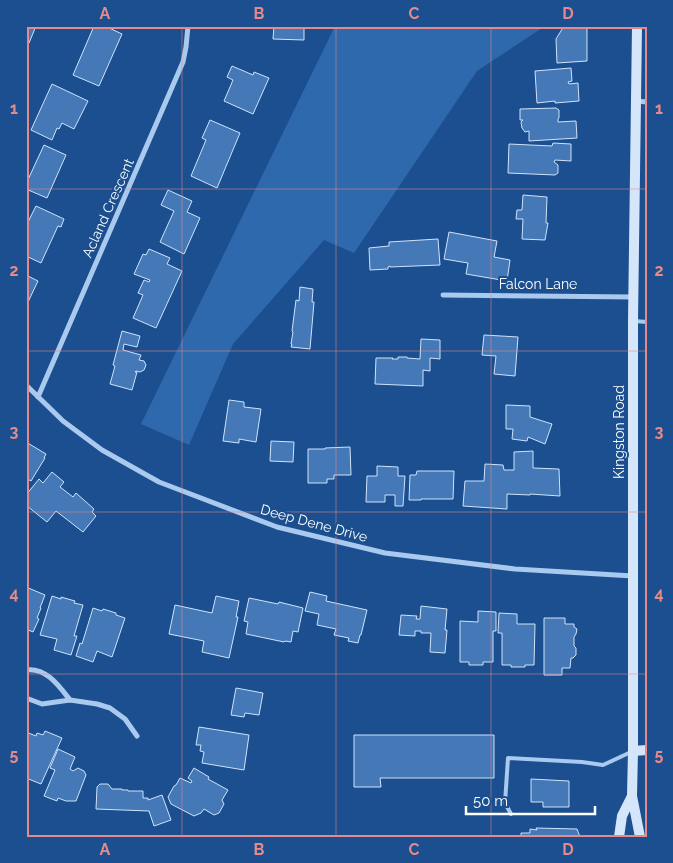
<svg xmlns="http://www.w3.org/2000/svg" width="673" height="863" font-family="Raleway,sans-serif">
<rect width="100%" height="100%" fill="#1b4f8f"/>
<!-- green -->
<path fill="#2e69ad" d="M335,26H545L477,71L354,253L324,240L233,344L189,445L141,424Z"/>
<!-- building -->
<g fill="#4478b7" stroke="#cfe3fa">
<path d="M26,26H36L29,43L26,42Z"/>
<path d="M94,26H105L122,34L99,86L73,75Z"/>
<path d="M274,26H304V40L273,39Z"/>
<path d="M564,26H587V61L557,63L556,39Z"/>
<path d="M232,66L253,75L254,72L269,78L253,114L224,101L233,80L227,77Z"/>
<path d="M571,68L572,81L568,82L569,84L578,83L579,101L555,103V101L537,103L535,71Z"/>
<path d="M52,84L88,101L74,129L62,123L59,129L57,128L52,140L31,130Z"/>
<path d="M556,108L559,110V118L558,119V122L576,121L577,138L529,141V131L525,132L522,128L521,122L523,120H520V109Z"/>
<path d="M210,120L240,133L217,188L191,176L206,140L202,138Z"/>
<path d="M553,143L571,144V161L555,160L554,162L558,165V173L555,175L508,173L509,144L552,146Z"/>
<path d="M44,145L66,155L47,198L26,189V184Z"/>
<path d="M168,190L192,201L187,212L200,218L184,254L160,242L174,211L161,205Z"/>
<path d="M523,195L547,197L546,223H548L545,240L522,239L523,219H516L517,210H522Z"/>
<path d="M36,206L64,219L61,227L58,226L41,263L26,256V226Z"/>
<path d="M449,232L497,241L494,257L510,260L507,281L466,274L468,263L444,259Z"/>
<path d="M438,239L440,265L390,267V266L388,267V269L370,270L369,248L389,246V242Z"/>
<path d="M149,249L170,258L167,264L182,271L156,328L133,318L143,295L138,293L144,280L149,282L150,280L134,274L143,254L146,255Z"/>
<path d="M26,275L38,281L28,302H26Z"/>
<path d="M300,287L313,289L312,302H314L310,349L291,347L292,344H291L293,332L292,331L296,300L299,301Z"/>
<path d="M122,331L140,336L137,347L124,344L123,350L141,355L139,360L144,361L146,365L144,370L140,372L136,371L135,372H137L132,390L110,384L115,366L113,365Z"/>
<path d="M484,335L518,337L515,376L494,374L496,356L482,355Z"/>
<path d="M421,339L440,340V359L430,358V371L423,370V386L375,384L376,358H393L392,359H398V357H407V358L420,359Z"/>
<path d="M229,400L244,402V407L261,409L256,442L239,439V443L223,441Z"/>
<path d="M506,405L530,406V417L552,424L545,444L528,437L527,441L512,439L513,429H506Z"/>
<path d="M271,441L294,442L293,462L270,461Z"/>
<path d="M26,442L46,454L44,458H45L31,481L26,478Z"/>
<path d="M350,447L351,475H334V479H327V483H308V449H325V448Z"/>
<path d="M533,451V468L559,469L560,496L530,494V495L507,494V509L463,506L465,481H484L485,464L503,465L504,470H514V452Z"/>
<path d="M377,466L398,467V476H405L403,506H395V495H385V502H366L367,476H377Z"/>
<path d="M417,471H454L453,499H421V500H409L410,475H416Z"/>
<path d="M52,472L64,482L60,487L73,497L76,493L94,509L92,512L96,516L83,532L56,511L47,522L27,506L29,503L26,501V495L39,479L43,483Z"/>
<path d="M26,587L45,595L40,608H41L37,618L39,619L33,632L26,629Z"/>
<path d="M310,592L327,596L326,601L367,610L361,635H360L358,643L348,641L349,638L334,635L336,629L317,625L319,614L305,611Z"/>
<path d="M52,596L61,599V597L75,601L74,603L83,605L74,636H77L71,655L54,650L57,639L40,635Z"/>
<path d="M216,596L239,601L236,617H238L229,658L202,652L204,641L169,634L175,605L212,613Z"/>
<path d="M249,598L278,604L279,602L303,608L298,632L293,631L291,642L285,641L284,642L246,634L248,622L244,621Z"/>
<path d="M421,606L447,609L445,630H447L445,653L430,652L431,633H421V631H415V636L399,635L401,615L417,616L416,619H420Z"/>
<path d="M93,608L102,611L103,609L116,613V615L125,618L112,657L97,651L93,662L76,656L80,643L82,644Z"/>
<path d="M478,611L496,612V631H493V662H483V665H469V662H460V621L478,622Z"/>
<path d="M499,613L517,614V624H535L534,665H525V667H511V665H502V633H498Z"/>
<path d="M544,618H565V624H574V627L577,629L576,634L574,637V646L576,648V655L573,658H571L570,668H562V675H544Z"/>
<path d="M236,688L263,693L259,715L245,713L244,717L231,715Z"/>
<path d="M199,727L249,735L244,770L202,763L204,752L200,751L201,745H196Z"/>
<path d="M45,731L62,738L41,784L26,778V732L36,736L37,733L43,735Z"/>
<path d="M354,735H494V778H380L381,787H354Z"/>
<path d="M58,749L75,757L70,769L73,771L78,768L84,771L86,775L76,801H66L58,798L57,801L44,796L55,770L50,768Z"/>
<path d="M194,768L209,777L208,779L228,790L222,800L224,804L219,813L214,815L204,809L201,813L194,816L171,804L168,797L174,786L176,785L180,778L191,783L192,781L188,778Z"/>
<path d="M531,779L569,781V807H543V802H531Z"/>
<path d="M100,784H108L112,789H122V790H128V791H143V798H148V800L162,795L171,820L154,826L149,811L96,809L97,787Z"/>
<path d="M536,828L577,829L580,837H521V833H530V829L537,830Z"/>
</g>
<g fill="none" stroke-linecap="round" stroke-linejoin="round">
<!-- lane -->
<g stroke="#a9c9ee" stroke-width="4">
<path d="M634,321L647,322"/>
<path d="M511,814L505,803L508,758L582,762L603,765L631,752"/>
</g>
<!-- street -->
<g stroke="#a9c9ee" stroke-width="5">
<path d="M636,101L647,102"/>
<path d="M443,295L633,297"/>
<path d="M26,385L63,421L102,450L159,482L277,527L385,553L515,569L633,576"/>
<path d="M38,397L183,62L186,47L188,26"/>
<path d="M26,670C46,667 59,686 70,700"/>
<path d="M26,698L42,704L70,700L97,704L110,708L125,719L137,736"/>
</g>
<!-- secondary -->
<g stroke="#d6e6fa" stroke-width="10">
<path d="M637,26L633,321V751L632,796L640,837"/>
<path d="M633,751L647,750"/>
<path d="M619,837L622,816L632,796"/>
</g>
</g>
<!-- grid -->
<path fill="none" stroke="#e88989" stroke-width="1" stroke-opacity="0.55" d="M182,26V837M336,26V837M491,26V837M26,189H647M26,351H647M26,512H647M26,674H647"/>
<g text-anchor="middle" stroke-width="4" stroke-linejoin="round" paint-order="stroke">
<!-- street labels -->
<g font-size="14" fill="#fff" stroke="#1b4f8f">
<text transform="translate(108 208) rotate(-66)" y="5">Acland Crescent</text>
<text x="538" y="289">Falcon Lane</text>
<text transform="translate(619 432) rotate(-90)" y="5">Kingston Road</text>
<text transform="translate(314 523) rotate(15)" y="5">Deep Dene Drive</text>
</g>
</g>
<!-- border -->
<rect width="673" height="863" fill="none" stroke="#1b4f8f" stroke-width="55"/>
<!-- scale -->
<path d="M466 806v8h129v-8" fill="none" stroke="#ffffff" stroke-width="2.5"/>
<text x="473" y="806" font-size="15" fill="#ffffff" stroke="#1b4f8f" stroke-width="4" paint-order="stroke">50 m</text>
<rect x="28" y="28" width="618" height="808" fill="none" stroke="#e88989" stroke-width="2"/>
<g font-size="16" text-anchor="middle" font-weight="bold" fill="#e88989">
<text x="105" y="19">A</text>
<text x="259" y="19">B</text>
<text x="414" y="19">C</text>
<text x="568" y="19">D</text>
<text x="14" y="114">1</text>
<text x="659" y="114">1</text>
<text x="14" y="276">2</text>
<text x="659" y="276">2</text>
<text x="14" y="437">3</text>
<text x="659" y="437">3</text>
<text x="14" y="599">4</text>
<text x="659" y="599">4</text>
<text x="14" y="760">5</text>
<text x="659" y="760">5</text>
<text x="105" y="855">A</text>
<text x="259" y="855">B</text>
<text x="414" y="855">C</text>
<text x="568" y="855">D</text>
</g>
</svg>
